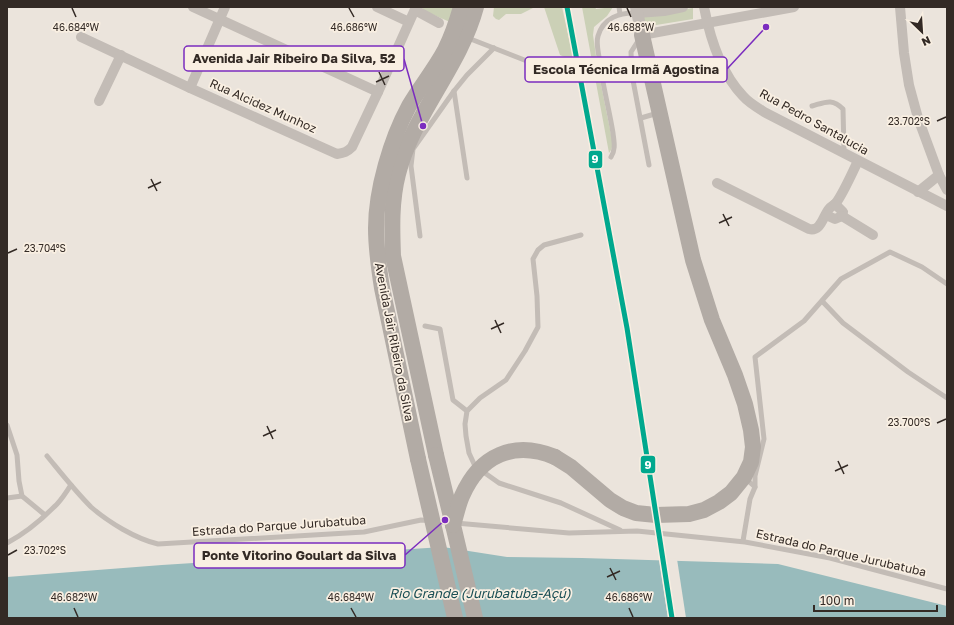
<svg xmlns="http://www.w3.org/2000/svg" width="954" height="625" font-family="'Golos Text',sans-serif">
<rect width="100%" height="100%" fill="#ebe4dc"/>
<!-- green -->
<g fill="#cbd0b6">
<path d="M423,7H456L450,22L422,10Z"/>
<path d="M494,7H535L521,14H506L499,20L496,19L493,16Z"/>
<path d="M544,7H562L574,61L560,55Z"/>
<path d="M582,7H595L596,9L613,7L607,16L594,27L593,35L598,70L613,144L611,150L609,153Z"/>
<path d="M693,8V19L644,27V16Z"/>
</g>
<!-- water -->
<path fill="#98bbbc" d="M443,547L507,557L582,558L778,564L947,606V618H7V577L162,565Z"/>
<!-- pier -->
<path fill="#ebe4dc" d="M659,558L677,559L686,618H668Z"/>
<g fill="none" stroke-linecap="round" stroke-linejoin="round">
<!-- service -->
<g stroke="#c3bcb6" stroke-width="5">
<path d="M619,7L620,14"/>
<path d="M468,38L532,63"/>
<path d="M640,38L631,52L632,75L649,165"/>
<path d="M454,91L467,178"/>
<path d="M812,106C826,102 832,98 843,109L844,152"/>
<path d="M641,118L658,113"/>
<path d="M611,157C616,149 614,142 613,133C609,108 602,83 599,57C598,50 596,43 598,36C603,18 620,12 637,13"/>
<path d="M581,235L544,245L538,250L533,259L537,296L538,327L525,351L506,380L480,398L467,411L465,424L466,436L469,453L475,466L499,483L561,503L620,530"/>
<path d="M420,236L411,166L413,149L454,91L467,75L494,48"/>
<path d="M822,301L843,323L908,372L947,398"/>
<path d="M425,326L440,329L453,400L467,411"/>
<path d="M7,425L17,455L19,481L22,496L45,515"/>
<path d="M47,456C61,473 75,491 91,507C108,522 136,539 158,544L364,532L421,520L569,533L637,531L745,542L830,558L947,589"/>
<path d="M755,487V476L764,439L755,357L804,321L841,279L890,252L922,267L947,284"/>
<path d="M7,498L22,496"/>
<path d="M743,541L750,499L755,487L745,478"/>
<path d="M7,543C24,534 41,520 54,507C61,501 66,492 71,485"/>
</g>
<!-- minor -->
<g stroke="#c3bcb6" stroke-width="10">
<path d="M193,7L378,92"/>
<path d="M377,7L409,22"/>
<path d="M704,7C710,38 721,73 743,96C749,103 758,108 766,113L947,206"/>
<path d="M900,7L904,53L909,85L918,118L939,175L947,190"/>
<path d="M415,10L439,23"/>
<path d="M637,13L664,11L683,7"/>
<path d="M642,35L794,7"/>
<path d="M81,37L190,88L337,154C344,153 347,152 352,147L378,92L416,7"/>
<path d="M190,88L225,7"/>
<path d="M99,101L121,55"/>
<path d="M717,183L809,229C821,232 823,216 829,209C831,206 834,205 836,203C844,192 852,173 858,161"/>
<path d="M918,192L939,175"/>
<path d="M826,215L835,219L842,216L843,212L835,204"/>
<path d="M842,216L873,235"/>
</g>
<!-- tertiary -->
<path stroke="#c3bcb6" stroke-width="12" d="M636,7L642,35"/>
<!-- primary -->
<g stroke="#b2aba5" stroke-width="16">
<path d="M436,455L393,256C392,229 391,201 398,174C413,114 460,67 476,7"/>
<path d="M555,457L571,467L610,500L623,508L636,513L656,515L689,514L704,510L719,502L731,493L744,477L751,462L753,447L751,430L745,404L735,375L712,320L693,260L642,35"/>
<path d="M418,459L382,288C379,269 376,248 376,228C376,190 391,139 409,106C420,87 435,69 445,50C452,36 457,21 461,7"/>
<path d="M453,525L475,618"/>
</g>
<!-- primary-bridge -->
<g stroke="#b2aba5" stroke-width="16">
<path d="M436,455L453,525"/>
<path d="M418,459L455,618"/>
<path d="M453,525C456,516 458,505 462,496C480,455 514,440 555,457"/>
</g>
<!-- rail-1 casing -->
<g stroke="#f9efe2" stroke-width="8">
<path id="rail-1" d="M567,7L627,328L672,618"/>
</g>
<!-- rail-1 -->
<use href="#rail-1" stroke="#00a88e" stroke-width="5"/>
</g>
<!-- ticks -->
<path fill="none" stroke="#332a25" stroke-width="1.5" d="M72,8L76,17M349,8L354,17M627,8L631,17M379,72L385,85M376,82L389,76M937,121L946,117M151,179L157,191M148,188L161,182M723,214L729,226M719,223L732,217M8,253L17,249M495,320L501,333M491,329L504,323M937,423L946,419M267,426L273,439M263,436L276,430M838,461L844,474M835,471L848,465M8,555L17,550M610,568L616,580M607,577L620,571M74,608L78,617M351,608L356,617M629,608L633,617"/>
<g text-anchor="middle" stroke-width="3.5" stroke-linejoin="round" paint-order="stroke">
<!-- street labels -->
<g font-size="12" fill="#332a25" stroke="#f9efe2">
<text transform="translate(263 106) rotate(24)" y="4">Rua Alcidez Munhoz</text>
<text transform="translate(814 122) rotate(29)" y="4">Rua Pedro Santalucia</text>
<text transform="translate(394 342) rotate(79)" y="4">Avenida Jair Ribeiro da Silva</text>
<text transform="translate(279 526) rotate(-4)" y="4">Estrada do Parque Jurubatuba</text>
<text transform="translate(841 553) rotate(13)" y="4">Estrada do Parque Jurubatuba</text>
</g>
<!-- water labels -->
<g font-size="13" font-style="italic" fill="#1a4f55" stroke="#f9efe2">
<text x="480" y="598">Rio Grande (Jurubatuba-Açú)</text>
</g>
</g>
<g font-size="10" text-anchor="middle" fill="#332a25" stroke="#f9efe2" stroke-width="3.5" stroke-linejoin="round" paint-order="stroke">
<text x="76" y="31">46.684°W</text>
<text x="354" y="31">46.686°W</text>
<text x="631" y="31">46.688°W</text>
<text x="909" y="125">23.702°S</text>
<text x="45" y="252">23.704°S</text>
<text x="909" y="426">23.700°S</text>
<text x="45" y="554">23.702°S</text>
<text x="74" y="601">46.682°W</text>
<text x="351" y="601">46.684°W</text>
<text x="629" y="601">46.686°W</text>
</g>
<!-- callouts -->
<path fill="none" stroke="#7b2cbf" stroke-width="1.5" d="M423 126L404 59M766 27L727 69M445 520L405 555"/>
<g fill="#7b2cbf" stroke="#f9efe2" stroke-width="1.5">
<circle cx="423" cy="126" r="4"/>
<circle cx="766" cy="27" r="4"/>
<circle cx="445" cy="520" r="4"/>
</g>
<g fill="#f9efe2" stroke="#7b2cbf" stroke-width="1.5">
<rect x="184" y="46" width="220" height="25" rx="4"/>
<rect x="525" y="57" width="202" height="25" rx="4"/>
<rect x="194" y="543" width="211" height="25" rx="4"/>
</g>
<g font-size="13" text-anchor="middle" font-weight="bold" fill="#332a25">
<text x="294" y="63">Avenida Jair Ribeiro Da Silva, 52</text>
<text x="626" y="74">Escola Técnica Irmã Agostina</text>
<text x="299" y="560">Ponte Vitorino Goulart da Silva</text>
</g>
<g stroke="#f9efe2" stroke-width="1.5">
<rect x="588" y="150" width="15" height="19" rx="4" fill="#00a88e"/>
<rect x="640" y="455" width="16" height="19" rx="4" fill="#00a88e"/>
</g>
<g font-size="11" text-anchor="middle" font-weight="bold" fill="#fff">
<text x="595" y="163">9</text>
<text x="648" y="469">9</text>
</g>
<!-- border -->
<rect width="954" height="625" fill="none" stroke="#332a25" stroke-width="16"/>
<!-- north arrow -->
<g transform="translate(922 32) rotate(155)" stroke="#f9efe2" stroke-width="3" paint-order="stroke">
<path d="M0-3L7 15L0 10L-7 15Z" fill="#332a25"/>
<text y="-6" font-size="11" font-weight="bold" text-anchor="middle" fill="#332a25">N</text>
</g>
<!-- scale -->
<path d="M814 605v6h123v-6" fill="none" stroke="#332a25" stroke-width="2"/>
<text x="820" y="605" font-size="12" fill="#332a25" stroke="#f9efe2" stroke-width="3" paint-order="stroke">100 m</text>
</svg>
